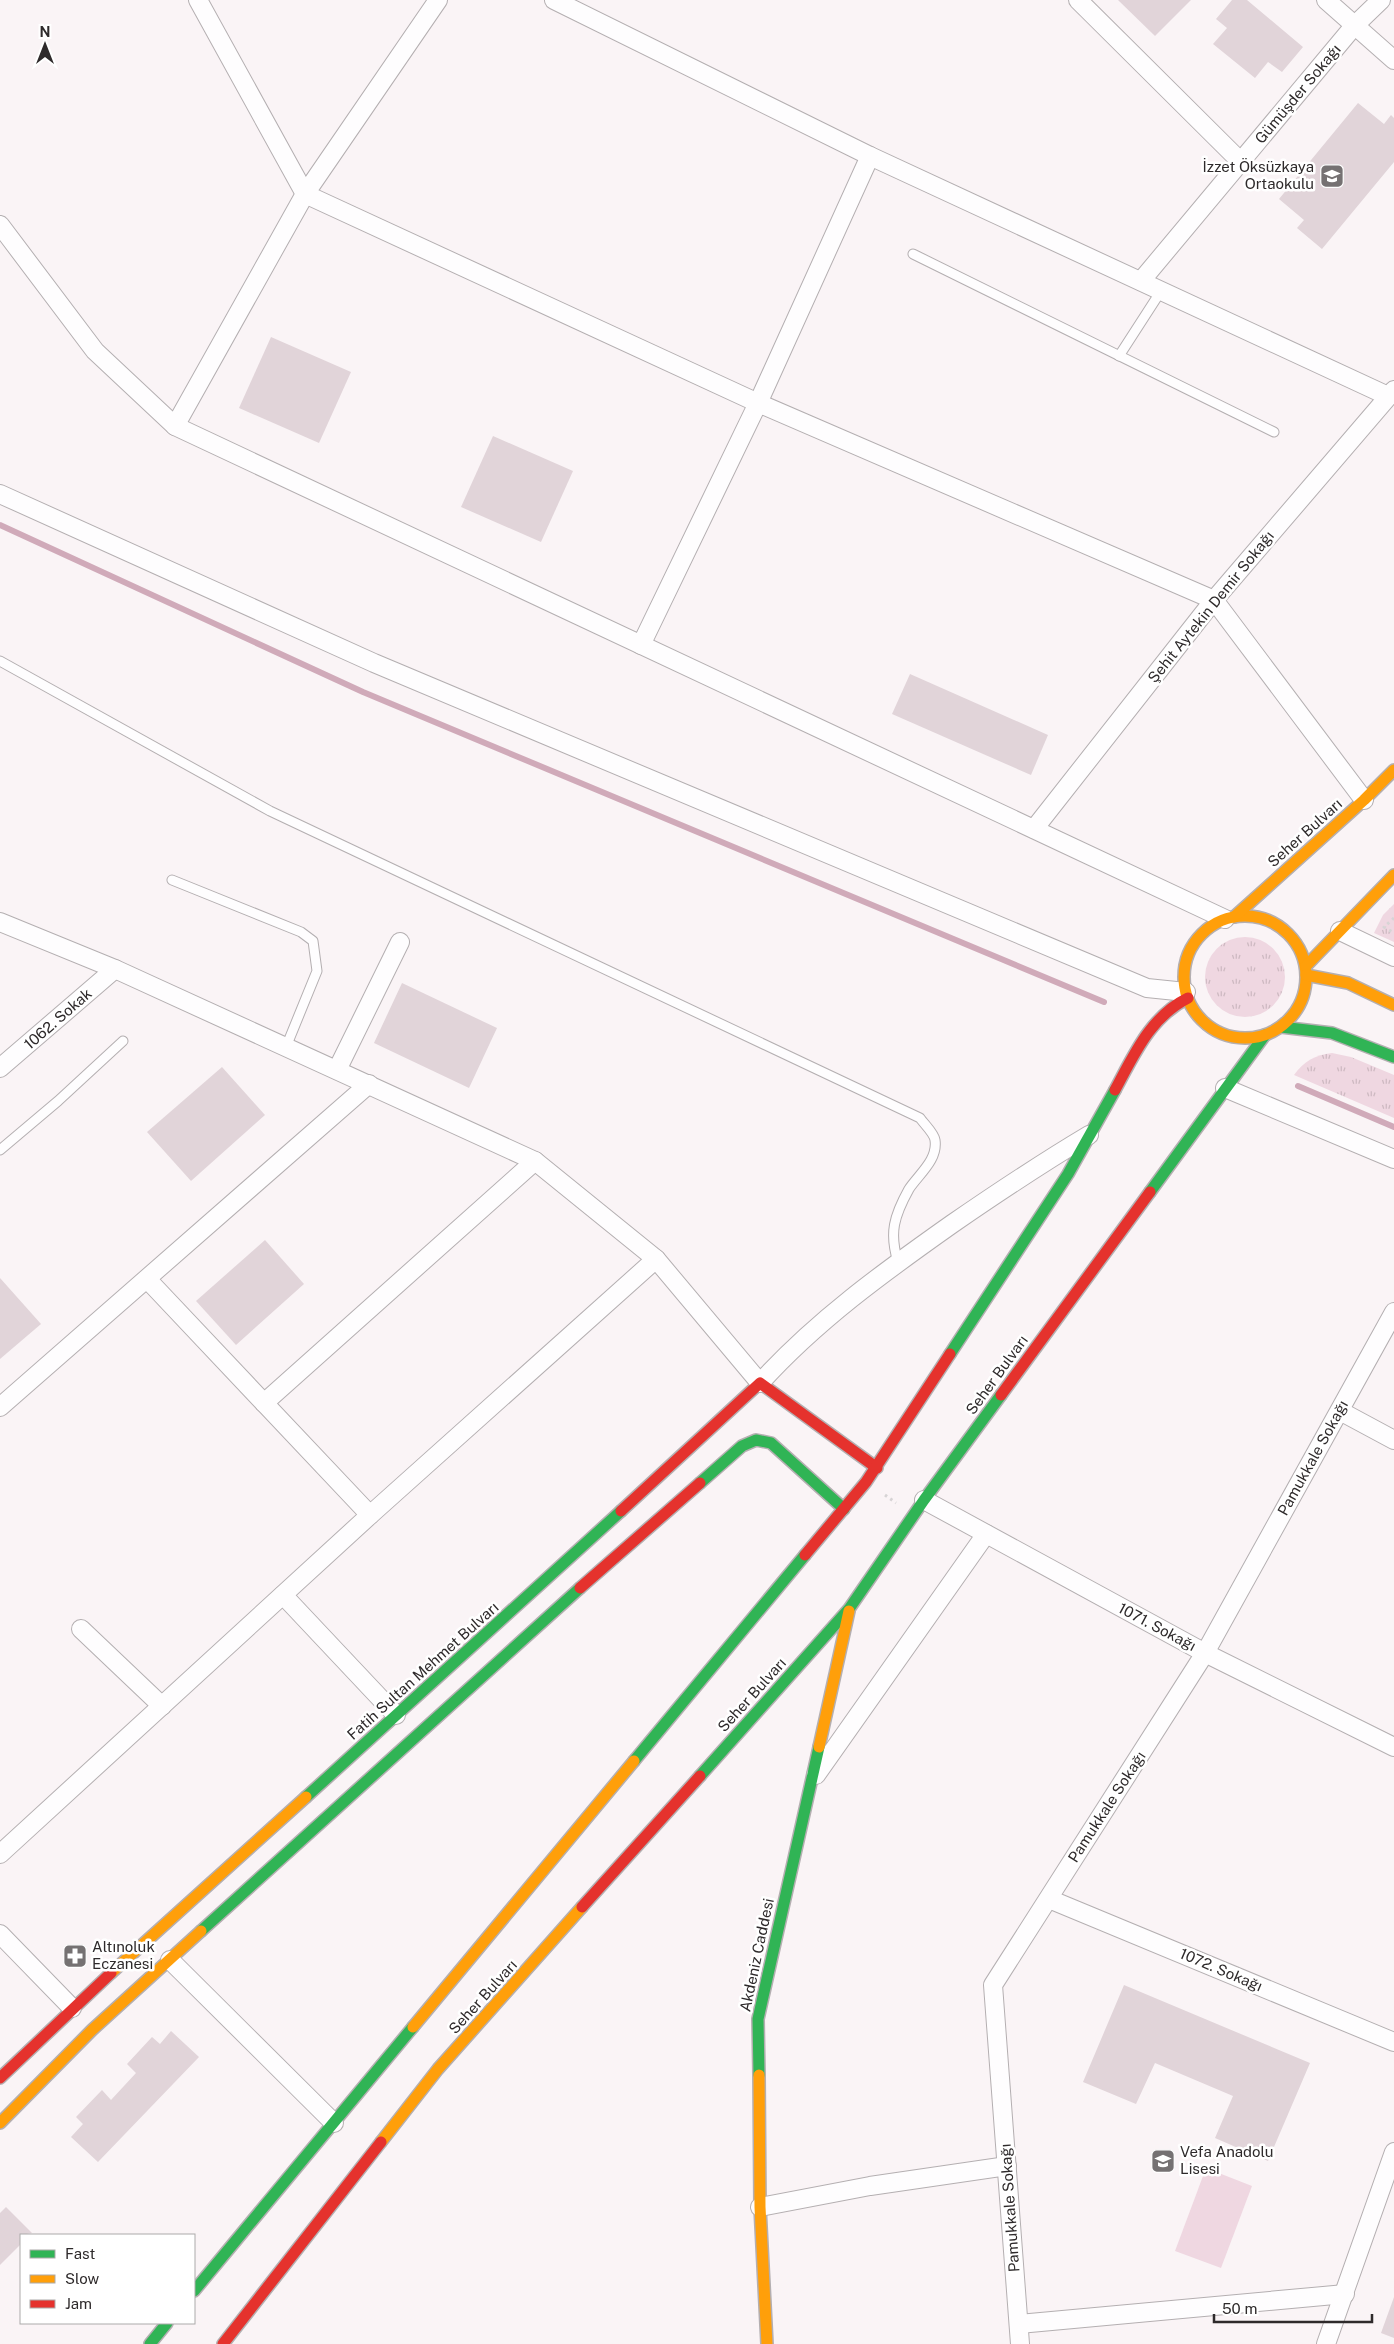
<svg xmlns="http://www.w3.org/2000/svg" width="1394" height="2344" font-family="'Public Sans',sans-serif">
<defs>
<pattern id="grass-tufts" width="24" height="20" patternUnits="userSpaceOnUse" patternTransform="scale(1.25)"><rect width="24" height="20" fill="#efd7e1"/><path d="M3 7l-1-3M5 7V3M7 7l1-3M15 17l-1-3M17 17v-4M19 17l1-3" fill="none" stroke="#cdb9c1"/></pattern>
</defs>
<rect width="100%" height="100%" fill="#faf4f6"/>
<!-- grass -->
<g fill="url(#grass-tufts)">
<path d="M1394,904V942L1374,933L1383,915Z"/>
<circle cx="1245" cy="977" r="40"/>
<path d="M1332,1053L1351,1057L1394,1075V1118L1294,1075C1304,1061 1315,1055 1332,1053Z"/>
</g>
<!-- pitch -->
<path fill="#efd7e1" d="M1206,2168L1252,2186L1221,2268L1175,2251Z"/>
<g fill="none" stroke-linecap="round" stroke-linejoin="round">
<!-- stream -->
<g stroke="#d0aab9" stroke-width="6">
<path d="M0,525L363,692L1104,1002"/>
<path d="M1298,1086L1394,1127"/>
</g>
</g>
<!-- building -->
<g fill="#e1d4d9">
<path d="M1118,0H1191L1155,36Z"/>
<path d="M1232,0H1247L1303,47L1282,72L1268,62L1255,78L1213,44L1227,28L1216,19Z"/>
<path d="M1358,103L1384,124L1391,115L1394,118V162L1322,249L1297,228L1304,220L1279,199Z"/>
<path d="M271,337L351,372L319,443L239,408Z"/>
<path d="M493,436L573,471L541,542L461,507Z"/>
<path d="M910,674L1048,735L1031,775L892,714Z"/>
<path d="M402,983L497,1028L469,1088L374,1043Z"/>
<path d="M222,1067L265,1115L191,1181L147,1132Z"/>
<path d="M265,1240L304,1284L236,1345L196,1301Z"/>
<path d="M0,1278L41,1324L0,1359Z"/>
<path d="M1124,1985L1310,2063L1268,2161L1215,2138L1233,2096L1155,2063L1136,2104L1083,2082Z"/>
<path d="M171,2031L199,2057L98,2162L71,2137L83,2124L76,2117L102,2090L111,2100L136,2073L127,2064L152,2037L160,2044Z"/>
<path d="M6,2207L32,2233L21,2235V2244L0,2265V2213Z"/>
<path d="M1394,2297V2338L1381,2333Z"/>
</g>
<g fill="none" stroke-linecap="round" stroke-linejoin="round">
<!-- lane casing -->
<g stroke="#b4afb1" stroke-width="11">
<g id="lane">
<path d="M913,254L1274,432"/>
<path d="M1119,356L1161,291"/>
<path d="M0,661L270,811L920,1118C924,1124 934,1133 935,1140C938,1160 919,1174 909,1189C894,1216 889,1233 898,1262"/>
<path d="M172,880L301,932L313,941L317,971L286,1047"/>
<path d="M0,1150L58,1101L123,1041"/>
</g>
</g>
<!-- street casing -->
<g stroke="#b4afb1" stroke-width="20">
<g id="street">
<path d="M198,0L305,194L758,403L1214,600L1364,800"/>
<path d="M554,0L870,156L1388,396"/>
<path d="M1078,0L1241,162"/>
<path d="M1326,0L1394,60"/>
<path d="M0,225L95,351L175,426L1225,919"/>
<path d="M1141,281L1354,26L1381,0"/>
<path d="M175,426L305,194L438,0"/>
<path d="M0,494L374,663L1147,988L1186,992"/>
<path d="M641,645L758,403L870,156"/>
<path d="M1034,829L1214,600L1394,390"/>
<path d="M0,922L115,969L535,1161L656,1259L760,1383C816,1321 884,1272 952,1224C997,1193 1042,1163 1089,1135"/>
<path d="M1340,931L1394,957"/>
<path d="M0,1068L115,969"/>
<path d="M337,1070L400,942"/>
<path d="M1225,1088L1394,1159"/>
<path d="M147,1279L370,1515"/>
<path d="M264,1403L535,1161"/>
<path d="M0,1407L369,1084"/>
<path d="M1340,1411L1394,1440"/>
<path d="M924,1500L1205,1653L1394,1747"/>
<path d="M283,1595L396,1715"/>
<path d="M81,1629L162,1706"/>
<path d="M816,1775L986,1534"/>
<path d="M0,1854L370,1515L656,1259"/>
<path d="M1049,1899L1394,2042"/>
<path d="M0,1934L72,2008"/>
<path d="M170,1960L334,2123"/>
<path d="M760,2207L870,2186L1007,2166"/>
<path d="M1019,2324L1345,2294"/>
<path d="M1020,2344L993,1985L1205,1653L1394,1312"/>
<path d="M1326,2344L1394,2152"/>
</g>
</g>
<!-- fast casing -->
<g stroke="#b4afb1" stroke-width="14">
<g id="fast">
<path d="M1281,1027L1332,1033L1394,1057"/>
<path d="M1150,1192L1265,1035"/>
<path d="M950,1354L1068,1174L1115,1090"/>
<path d="M700,1483L742,1446L756,1440L771,1443L844,1509"/>
<path d="M634,1761L805,1555"/>
<path d="M700,1776L849,1609L924,1500L1001,1395"/>
<path d="M306,1797L621,1511"/>
<path d="M201,1931L580,1588"/>
<path d="M759,2075L758,2019L819,1747"/>
<path d="M194,2291L413,2027"/>
<path d="M150,2344L167,2323"/>
</g>
</g>
<!-- slow casing -->
<g stroke="#b4afb1" stroke-width="14">
<g id="slow">
<circle cx="1245" cy="977" r="61"/>
<path d="M1234,917L1364,800L1394,770"/>
<path d="M1306,966L1394,875"/>
<path d="M1306,975L1348,983L1394,1005"/>
<path d="M819,1747L849,1611"/>
<path d="M111,1973L306,1797"/>
<path d="M413,2027L634,1761"/>
<path d="M759,2075L760,2207L767,2344"/>
<path d="M0,2123L92,2030L201,1931"/>
<path d="M381,2142L438,2069L582,1907"/>
</g>
</g>
<!-- jam casing -->
<g stroke="#b4afb1" stroke-width="14">
<g id="jam">
<path d="M1115,1090C1134,1055 1150,1017 1188,998"/>
<path d="M1001,1395L1150,1192"/>
<path d="M621,1511L760,1383L877,1468"/>
<path d="M805,1555L866,1482L950,1354"/>
<path d="M580,1588L700,1483"/>
<path d="M582,1907L700,1776"/>
<path d="M0,2078L111,1973"/>
<path d="M223,2344L381,2142"/>
</g>
</g>
<!-- path -->
<g stroke="#d7d4d5" stroke-width="3" stroke-dasharray="2.5 4" stroke-linecap="butt">
<path d="M1394,918L1384,927L1394,933"/>
<path d="M885,1495L896,1503"/>
</g>
<!-- lane -->
<use href="#lane" stroke="#fefdfe" stroke-width="9"/>
<!-- street -->
<use href="#street" stroke="#fefdfe" stroke-width="18"/>
<!-- fast -->
<use href="#fast" stroke="#30b455" stroke-width="11"/>
<!-- slow -->
<use href="#slow" stroke="#ff9f0a" stroke-width="11"/>
<!-- jam -->
<use href="#jam" stroke="#e5322d" stroke-width="11"/>
</g>
<!-- icons -->
<defs>
<g id="school-square" transform="scale(1.25)"><rect x="-9" y="-9" width="18" height="18" rx="4" fill="#757172" stroke="#fff"/><path d="M0-5L7-2L0 1L-7-2ZM-4 1L0 2.5L4 1V4Q0 6-4 4Z" fill="#fff"/></g>
<g id="pharmacy-square" transform="scale(1.25)"><rect x="-9" y="-9" width="18" height="18" rx="4" fill="#757172" stroke="#fff"/><path d="M-2-6h4v4h4v4h-4v4h-4v-4h-4v-4h4Z" fill="#fff"/></g>
</defs>
<g fill-rule="evenodd">
<use href="#school-square" x="1332" y="176"/>
<use href="#pharmacy-square" x="75" y="1956"/>
<use href="#school-square" x="1163" y="2161"/>
</g>
<g text-anchor="middle" stroke-width="5" stroke-linejoin="round" paint-order="stroke">
<!-- street labels -->
<g font-size="15" fill="#2e2a2b" stroke="#fff">
<text transform="translate(1298 94) rotate(-50)" y="5">Gümüşder Sokağı</text>
<text transform="translate(1211 607) rotate(-51)" y="5">Şehit Aytekin Demir Sokağı</text>
<text transform="translate(1305 833) rotate(-42)" y="5">Seher Bulvarı</text>
<text transform="translate(58 1019) rotate(-41)" y="5">1062. Sokak</text>
<text transform="translate(997 1375) rotate(-54)" y="5">Seher Bulvarı</text>
<text transform="translate(1313 1458) rotate(-61)" y="5">Pamukkale Sokağı</text>
<text transform="translate(1157 1627) rotate(28)" y="5">1071. Sokağı</text>
<text transform="translate(423 1671) rotate(-42)" y="5">Fatih Sultan Mehmet Bulvarı</text>
<text transform="translate(752 1695) rotate(-48)" y="5">Seher Bulvarı</text>
<text transform="translate(1107 1807) rotate(-57)" y="5">Pamukkale Sokağı</text>
<text transform="translate(757 1955) rotate(-78)" y="5">Akdeniz Caddesi</text>
<text transform="translate(1221 1970) rotate(23)" y="5">1072. Sokağı</text>
<text transform="translate(483 1997) rotate(-48)" y="5">Seher Bulvarı</text>
<text transform="translate(1010 2208) rotate(-94)" y="5">Pamukkale Sokağı</text>
</g>
<!-- poi labels -->
<g font-size="15" fill="#2e2a2b" stroke="#fff" text-anchor="start">
<text x="1314" y="172" text-anchor="end">İzzet Öksüzkaya<tspan x="1314" dy="17">Ortaokulu</tspan></text>
<text x="92" y="1952">Altınoluk<tspan x="92" dy="17">Eczanesi</tspan></text>
<text x="1180" y="2157">Vefa Anadolu<tspan x="1180" dy="17">Lisesi</tspan></text>
</g>
</g>
<!-- legend -->
<rect x="20" y="2234" width="175" height="90" fill="#ffffff" stroke="#abaaaa"/>
<rect x="30" y="2250" width="25" height="8" fill="#30b455" stroke="#abaaaa"/>
<text x="65" y="2259" font-size="15" fill="#2e2a2b">Fast</text>
<rect x="30" y="2275" width="25" height="8" fill="#ff9f0a" stroke="#abaaaa"/>
<text x="65" y="2284" font-size="15" fill="#2e2a2b">Slow</text>
<rect x="30" y="2300" width="25" height="8" fill="#e5322d" stroke="#abaaaa"/>
<text x="65" y="2309" font-size="15" fill="#2e2a2b">Jam</text>
<!-- north arrow -->
<g transform="translate(45 45)" stroke="#ffffff" stroke-width="4" paint-order="stroke">
<path d="M0-4L9 19L0 12L-9 19Z" fill="#2e2a2b"/>
<text y="-8" font-size="14" font-weight="bold" text-anchor="middle" fill="#2e2a2b">N</text>
</g>
<!-- scale -->
<path d="M1214 2314v8h158v-8" fill="none" stroke="#2e2a2b" stroke-width="2.5"/>
<text x="1222" y="2314" font-size="15" fill="#2e2a2b" stroke="#ffffff" stroke-width="4" paint-order="stroke">50 m</text>
</svg>
